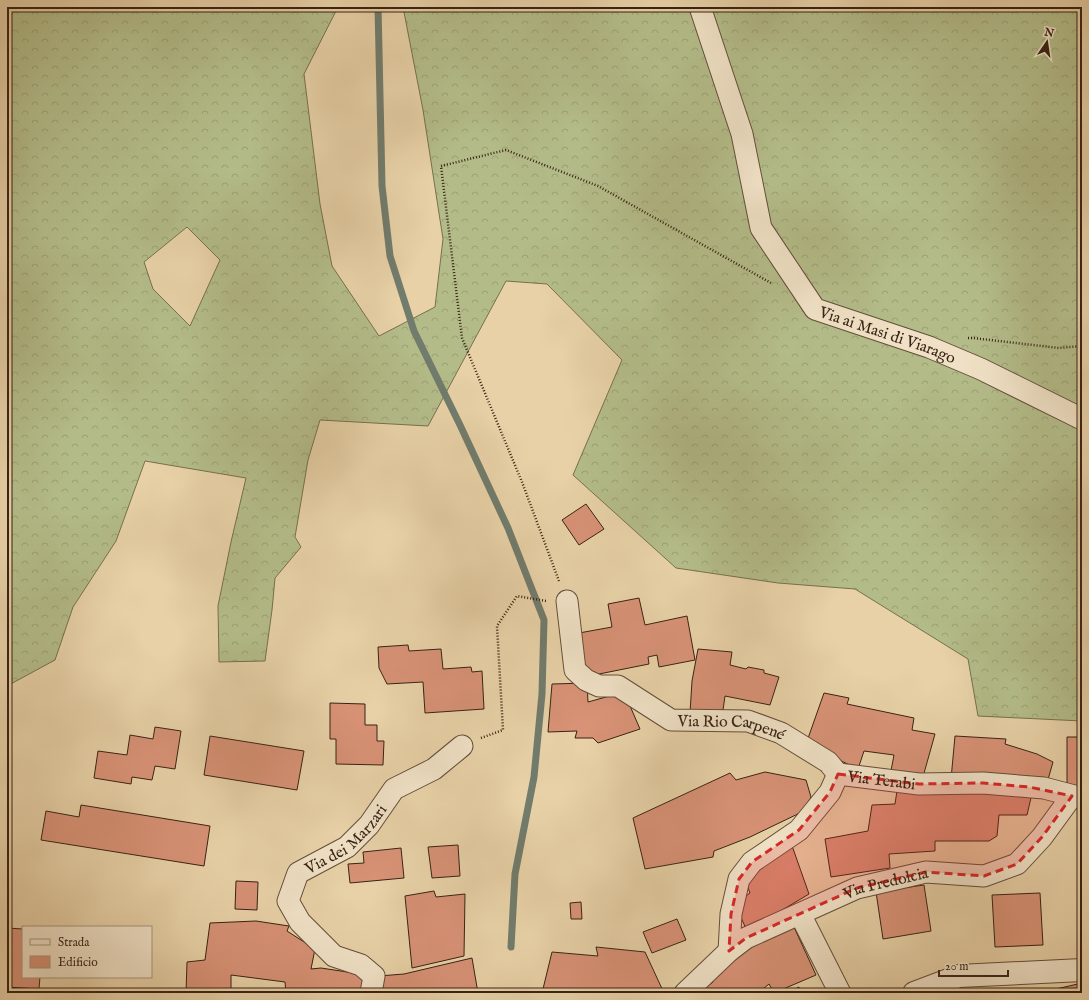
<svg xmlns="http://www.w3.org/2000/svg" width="1089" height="1000" font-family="'IM FELL English',serif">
<defs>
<pattern id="forest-crowns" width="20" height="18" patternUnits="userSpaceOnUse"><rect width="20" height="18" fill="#b3bc89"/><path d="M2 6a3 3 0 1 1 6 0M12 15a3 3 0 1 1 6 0" fill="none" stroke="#9ba175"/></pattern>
</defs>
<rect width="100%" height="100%" fill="#e8d1a7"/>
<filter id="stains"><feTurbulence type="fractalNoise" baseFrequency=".005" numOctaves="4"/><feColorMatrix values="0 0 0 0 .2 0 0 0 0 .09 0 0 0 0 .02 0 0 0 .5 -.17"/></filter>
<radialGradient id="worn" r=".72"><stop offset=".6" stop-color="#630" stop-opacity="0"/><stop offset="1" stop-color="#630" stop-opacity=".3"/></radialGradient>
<!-- forest -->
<path fill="url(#forest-crowns)" stroke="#76704f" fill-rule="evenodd" d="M7,7H338L304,74L320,204L332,266L379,336L435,307L443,239L423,110L403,7H1082V721L978,716L968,659L855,589L778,583L676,568L573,475L622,360L547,284L506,281L428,426L320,420L308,460L295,537L301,547L275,578L272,610L265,661L219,662L218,606L231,542L246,478L145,461L116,541L73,607L55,660L7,686ZM187,227L220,260L190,326L153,289L144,262Z"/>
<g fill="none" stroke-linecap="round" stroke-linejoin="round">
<!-- stream -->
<path stroke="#717c6d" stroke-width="7" d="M378,7L382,186L390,256L414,331L460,425L508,528L544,620L542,694L534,777L515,874L511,947"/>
</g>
<!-- building -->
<g fill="#d89276" stroke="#382315">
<path d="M586,504L604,529L579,545L562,520Z"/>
<path d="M639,598L645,625L687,616L695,660L659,667L657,655L648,657L649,664L589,676L580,654L579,633L612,627L608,604Z"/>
<path d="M408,645L409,651L441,649L443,669L471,667L472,672L482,671L484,709L425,713L423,682L387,684L379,668L378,647Z"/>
<path d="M698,649L732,652L730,665L746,669L748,667L764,670V673L779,677L770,705L725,696L723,710L690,713L692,681Z"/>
<path d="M587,683L588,702L624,692L640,729L598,743L593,738H575L577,731L548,732L552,684Z"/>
<path d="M824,693L849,698L847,704L914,718L912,730L935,734L921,784L890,776L894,755L864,751L858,769L806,744Z"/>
<path d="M330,703L365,704V725H377V741H384L383,765L336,764V739H330Z"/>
<path d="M155,727L181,731L175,769L155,766L152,780L132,777L131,784L94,778L98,751L127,755L130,735L153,739Z"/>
<path d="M210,736L304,751L297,790L204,775Z"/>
<path d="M955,736L1006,739L1005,744L1037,754L1053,762L1047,783L951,779Z"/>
<path d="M1067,737H1082V788L1067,784Z"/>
<path d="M765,772L806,780L811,797L804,811L750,837L714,851L713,857L645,869L633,818L730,773L736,780Z"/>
<path d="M898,784L1033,789L1027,815H999L997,836L989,841H935V851L889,854L890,868L831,877L825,839L868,831L872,805L895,804Z"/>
<path d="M81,805L210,826L204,866L41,840L46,811L79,817Z"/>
<path d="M790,840L809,894L747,931L735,904L750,893L744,878Z"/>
<path d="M458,845L460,876L432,878L428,847Z"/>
<path d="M401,848L404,878L350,883L348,864L364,863L363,852Z"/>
<path d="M236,881L258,882L257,910L235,909Z"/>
<path d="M924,885L931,931L883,939L876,892Z"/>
<path d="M434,891L436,897L465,894L464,956L412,968L405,896Z"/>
<path d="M1040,893L1043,945L995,947L992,895Z"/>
<path d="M581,902L582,919H571L570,903Z"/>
<path d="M677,919L686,940L652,953L643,932Z"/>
<path d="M256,921L289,926L287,931L315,949L311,969L321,968L354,973L366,980L369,993H286L285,982L231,975V993H186L187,962L205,960L210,923Z"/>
<path d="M793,925L816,975L774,993L769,984L758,993H698L713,982L710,976L736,954Z"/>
<path d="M7,928L23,929V977H40L39,989L7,987Z"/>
<path d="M596,947L645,952L664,993H542L552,952L598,956Z"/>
<path d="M472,958L478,993H376L379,976L404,974Z"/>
<path d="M1082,983V993H1044L1043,992Z"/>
<path d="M799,987L801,993H786Z"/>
<path d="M955,989L956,993H945Z"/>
</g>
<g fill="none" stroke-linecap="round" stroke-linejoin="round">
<!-- minor casing -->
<g stroke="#644e3a" stroke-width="23">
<g id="minor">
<path id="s1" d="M700,7L742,134L761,228L815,309L929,347L981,369L1082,419"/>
<path id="s2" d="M567,601L575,670L586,680L599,686H618L671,720L748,721L781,733L828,762L838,774"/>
<path id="s3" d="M838,774L919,784L983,783L1044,788L1082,798"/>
<path d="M800,914L840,993"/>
<path d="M729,951L731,914L739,879L752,862L799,830L830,792L838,774"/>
<path id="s4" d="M371,993L374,976L361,965L334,956L300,922L288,901L298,873L347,847L369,825L394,789L434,769L462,746"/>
<path id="s5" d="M685,993L729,951L746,938L857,888L926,872L984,876L1017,864L1042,837L1072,796"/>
</g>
</g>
<!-- tertiary casing -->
<g stroke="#644e3a" stroke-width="24">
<path id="tertiary" d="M914,993L959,976L1082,970"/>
</g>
<!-- path -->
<g stroke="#382315" stroke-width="2.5" stroke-dasharray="1 2" stroke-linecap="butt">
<path d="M968,338H973L1059,348L1082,346"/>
<path d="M559,581L522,482L462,338L441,166L506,150L598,186L771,283"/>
<path d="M481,738L503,730L497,626L517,596L546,601"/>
</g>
<!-- minor -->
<use href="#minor" stroke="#f0e1c6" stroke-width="21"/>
<!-- tertiary -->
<use href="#tertiary" stroke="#f0e1c6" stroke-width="22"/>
</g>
<!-- marked area -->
<path fill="#d62828" fill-opacity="0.2" stroke="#d62828" stroke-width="3" stroke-dasharray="8 5" stroke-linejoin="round" d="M838,774L919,784L983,783L1029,787L1072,796L1042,837L1017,864L984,876L926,872L857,888L746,938L729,951L731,914L739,879L752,862L799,830L830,792Z"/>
<g text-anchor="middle" stroke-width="3.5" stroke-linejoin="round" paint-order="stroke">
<!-- street labels -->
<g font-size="16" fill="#382315" stroke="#f0e1c6">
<text dy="6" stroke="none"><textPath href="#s1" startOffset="404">Via ai Masi di Viarago</textPath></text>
<text dy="6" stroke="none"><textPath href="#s2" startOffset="242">Via Rio Carpené</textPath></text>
<text dy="6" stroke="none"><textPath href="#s3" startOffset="44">Via Terabi</textPath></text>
<text dy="6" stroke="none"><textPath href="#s4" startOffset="224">Via dei Marzari</textPath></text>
<text dy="6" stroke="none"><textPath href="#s5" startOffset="233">Via Predolcia</textPath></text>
</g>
</g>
<!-- margin -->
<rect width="1089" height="1000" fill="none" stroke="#e8d1a7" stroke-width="24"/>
<rect x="8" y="8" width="1073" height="984" fill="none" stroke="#382315" stroke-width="2"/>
<rect x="12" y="12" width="1065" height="976" fill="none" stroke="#382315"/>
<!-- legend -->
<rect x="22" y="926" width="130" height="52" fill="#f0e1c6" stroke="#a6957f"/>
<rect x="30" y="939" width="20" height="6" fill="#f0e1c6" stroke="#a6957f"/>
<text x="58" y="946" font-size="12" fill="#382315">Strada</text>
<rect x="30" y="956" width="20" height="12" fill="#d89276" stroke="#a6957f"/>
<text x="58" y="966" font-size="12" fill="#382315">Edificio</text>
<!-- north arrow -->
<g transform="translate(1047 42) rotate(13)" stroke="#f0e1c6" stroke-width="3" paint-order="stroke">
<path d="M0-3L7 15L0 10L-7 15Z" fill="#382315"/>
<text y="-6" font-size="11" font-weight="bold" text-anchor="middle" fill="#382315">N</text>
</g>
<!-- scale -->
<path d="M939 970v6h69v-6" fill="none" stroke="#382315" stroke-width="2"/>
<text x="945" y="970" font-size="12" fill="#382315" stroke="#f0e1c6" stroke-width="3" paint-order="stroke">20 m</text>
<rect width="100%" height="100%" filter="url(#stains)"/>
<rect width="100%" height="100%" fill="url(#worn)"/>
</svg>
